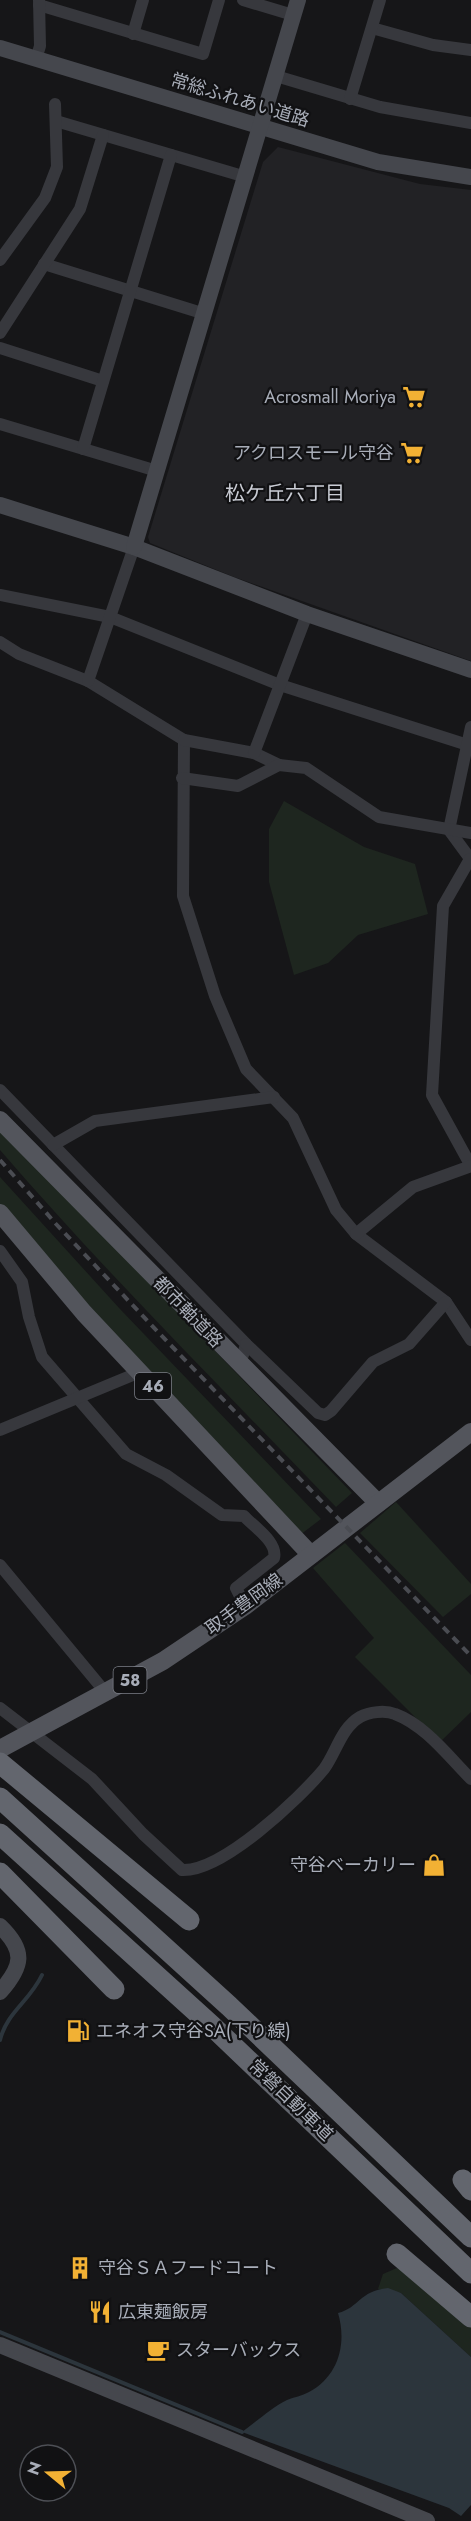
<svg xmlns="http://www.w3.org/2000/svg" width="471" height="2521" font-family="Jost,'Noto Sans JP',sans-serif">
<rect width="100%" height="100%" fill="#161618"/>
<!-- built -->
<path fill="#222225" d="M278,147L420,184L471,190V661L234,577L150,543L148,537L263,162Z"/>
<!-- green -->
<g fill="#1e261f">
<path d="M284,801L364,847L415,864L428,914L358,935L328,963L294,975L269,882V829Z"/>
<path d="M0,1128L352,1493L336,1507C223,1389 107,1274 0,1150Z"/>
<path d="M0,1177L120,1309L321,1519L300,1535L175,1404L0,1206Z"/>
<path d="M396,1502L471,1584V1594L443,1617L360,1533Z"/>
<path d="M345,1543L471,1675V1712L440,1742L355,1657L374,1638L313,1568Z"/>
<path d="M397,2268L409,2273L471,2327V2357L401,2293L378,2289L383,2274Z"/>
</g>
<!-- water -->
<path fill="#2c353c" d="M388,2288L401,2293L471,2357V2505L461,2516L449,2508L242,2432C256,2422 271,2408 287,2400C294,2397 302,2396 309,2392C339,2376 347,2343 338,2313C359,2308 359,2291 388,2288Z"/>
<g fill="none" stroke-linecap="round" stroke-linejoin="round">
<!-- stream -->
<g stroke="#2c353c" stroke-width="4">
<path d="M0,2040C7,2012 29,2002 42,1975"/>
<path d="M0,2332L242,2432"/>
</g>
<!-- street -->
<g stroke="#37383d" stroke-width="12">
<path d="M243,0L293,15"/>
<path d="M39,5L203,54L219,0"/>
<path d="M372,28L433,45L471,50"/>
<path d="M133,34L143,0"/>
<path d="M36,59L40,46L39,0"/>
<path d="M276,76L380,107L471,123"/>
<path d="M350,99L380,0"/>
<path d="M56,121L246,177"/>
<path d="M0,260L45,198L57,167L55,104"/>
<path d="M44,264L205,314"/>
<path d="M0,333L80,209L103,135"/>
<path d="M0,348L103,381"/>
<path d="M0,424L157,471"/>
<path d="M83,449L171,155"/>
<path d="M0,595L110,617L280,685L471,746"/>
<path d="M0,642L19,654L88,681L184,740L183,896L215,996L246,1069L293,1118L336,1210L356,1234L446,1302L471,1340"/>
<path d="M88,681L134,547"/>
<path d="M471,727L449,830L471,860"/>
<path d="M184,740L254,753L279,765"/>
<path d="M254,753L307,614"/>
<path d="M182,778L238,786L279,765L306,768L379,817L471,833"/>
<path d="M470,859L443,906L432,1095L471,1166"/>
<path d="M0,1090L246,1344L243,1355L237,1361"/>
<path d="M53,1145L95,1121L274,1097"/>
<path d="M356,1234L413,1187L471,1166"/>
<path d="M0,1251L22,1282L29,1317L42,1357L126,1454L166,1475L222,1515L244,1516C254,1527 278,1542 274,1558L236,1588L245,1606"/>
<path d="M246,1344L318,1413L325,1415L331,1411L373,1362L409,1344L446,1302"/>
<path d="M0,1430L140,1372"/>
<path d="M0,1565L106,1693"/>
<path d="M0,1708L92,1779L143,1834L182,1870C222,1872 299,1799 324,1769C336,1753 341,1728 360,1717C369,1712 385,1710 395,1714C425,1725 449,1757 471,1779"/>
</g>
<!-- secondary -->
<g stroke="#45474d" stroke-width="16">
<path d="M0,48L378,162L471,177"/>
<path d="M0,505L134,547L307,614L471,670"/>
<path d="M134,547L298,0"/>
<path d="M0,1926C26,1951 23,1966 0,1992"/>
<path d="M0,2345L427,2521"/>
</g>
<!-- primary -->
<g stroke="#53555c" stroke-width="18">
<path d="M0,1120L378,1503"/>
<path d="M0,1213L84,1313L311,1555"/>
<path d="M0,1749L163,1661L245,1606L471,1432"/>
</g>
<!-- highway -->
<g stroke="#63666e" stroke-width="21">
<path d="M0,1763L189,1920"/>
<path d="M0,1798L229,2006L471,2237"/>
<path d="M0,1834L212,2026L471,2273"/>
<path d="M0,1873L114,1989"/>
<path d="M463,2180L471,2190"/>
<path d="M397,2254L471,2317"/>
</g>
<!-- rail -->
<path stroke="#4a4c52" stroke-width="4" stroke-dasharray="8 6" stroke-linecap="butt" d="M0,1160L56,1224L158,1332L471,1656"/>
</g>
<!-- icons -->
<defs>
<g id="supermarket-bare" transform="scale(1.8)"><path d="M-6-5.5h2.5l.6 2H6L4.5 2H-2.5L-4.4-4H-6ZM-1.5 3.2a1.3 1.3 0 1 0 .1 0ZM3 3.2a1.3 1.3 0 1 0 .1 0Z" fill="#f2b134" stroke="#111113" stroke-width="2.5" paint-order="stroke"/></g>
<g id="shop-bare" transform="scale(1.8)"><path d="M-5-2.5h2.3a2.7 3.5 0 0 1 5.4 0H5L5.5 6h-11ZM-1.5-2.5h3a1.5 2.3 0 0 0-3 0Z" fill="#f2b134" stroke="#111113" stroke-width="2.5" paint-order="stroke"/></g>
<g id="fuel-bare" transform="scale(1.8)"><path d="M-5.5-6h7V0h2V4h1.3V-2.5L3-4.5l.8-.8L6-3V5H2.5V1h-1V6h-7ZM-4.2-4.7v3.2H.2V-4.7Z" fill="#f2b134" stroke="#111113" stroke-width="2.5" paint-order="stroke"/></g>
<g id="building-bare" transform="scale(1.8)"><path d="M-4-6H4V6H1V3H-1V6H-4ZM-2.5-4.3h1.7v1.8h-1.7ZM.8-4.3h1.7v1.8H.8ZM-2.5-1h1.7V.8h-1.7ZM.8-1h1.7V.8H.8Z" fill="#f2b134" stroke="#111113" stroke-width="2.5" paint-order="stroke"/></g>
<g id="restaurant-bare" transform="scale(1.8)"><path d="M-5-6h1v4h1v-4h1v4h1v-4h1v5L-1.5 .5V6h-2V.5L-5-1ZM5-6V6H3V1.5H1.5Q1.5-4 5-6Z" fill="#f2b134" stroke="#111113" stroke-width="2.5" paint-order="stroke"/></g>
<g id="cafe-bare" transform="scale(1.8)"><path d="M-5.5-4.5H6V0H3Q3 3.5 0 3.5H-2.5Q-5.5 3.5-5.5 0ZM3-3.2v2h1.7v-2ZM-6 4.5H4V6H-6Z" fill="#f2b134" stroke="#111113" stroke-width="2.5" paint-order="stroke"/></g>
</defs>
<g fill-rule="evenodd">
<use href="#supermarket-bare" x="414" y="397"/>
<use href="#supermarket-bare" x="412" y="453"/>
<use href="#shop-bare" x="434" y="1865"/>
<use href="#fuel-bare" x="78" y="2031"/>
<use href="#building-bare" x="80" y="2268"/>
<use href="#restaurant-bare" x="100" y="2312"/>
<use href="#cafe-bare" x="158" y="2350"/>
</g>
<g text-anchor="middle" stroke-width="4.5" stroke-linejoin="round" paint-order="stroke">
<!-- shield labels -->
<g fill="#111113" stroke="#7b7e86" stroke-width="1.5">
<rect x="135" y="1373" width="36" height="26" rx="4.5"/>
<rect x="113.5" y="1667" width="33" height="26" rx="4.5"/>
</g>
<g font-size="16" font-weight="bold" fill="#a8adb8">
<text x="153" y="1392">46</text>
<text x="130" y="1686">58</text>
</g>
<!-- street labels -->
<g font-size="18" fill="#a8adb8" stroke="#111113">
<text transform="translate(240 100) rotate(17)" y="6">常総ふれあい道路</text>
<text transform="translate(188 1312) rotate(46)" y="6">都市軸道路</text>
<text transform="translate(244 1604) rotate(-36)" y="6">取手豊岡線</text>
<text transform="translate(291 2100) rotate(44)" y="6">常磐自動車道</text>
</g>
<!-- poi labels -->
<g font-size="18" fill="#a8adb8" stroke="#111113" text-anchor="start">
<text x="396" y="403" text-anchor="end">Acrosmall Moriya</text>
<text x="394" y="459" text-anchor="end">アクロスモール守谷</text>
<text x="416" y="1871" text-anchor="end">守谷ベーカリー</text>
<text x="96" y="2037">エネオス守谷SA(下り線)</text>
<text x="98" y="2274">守谷ＳＡフードコート</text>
<text x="118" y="2318">広東麺飯房</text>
<text x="176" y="2356">スターバックス</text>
</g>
<!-- neighbourhood labels -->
<g font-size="20" fill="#c9ccd4" stroke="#111113">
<text x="285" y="500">松ケ丘六丁目</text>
</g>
</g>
<!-- north arrow -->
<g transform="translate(48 2473) rotate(289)"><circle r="28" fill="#111113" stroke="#4d4f55" stroke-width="1.5"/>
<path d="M0-4.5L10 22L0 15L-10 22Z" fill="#f2b134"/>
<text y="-9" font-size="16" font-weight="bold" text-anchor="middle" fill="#a8adb8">N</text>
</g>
</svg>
